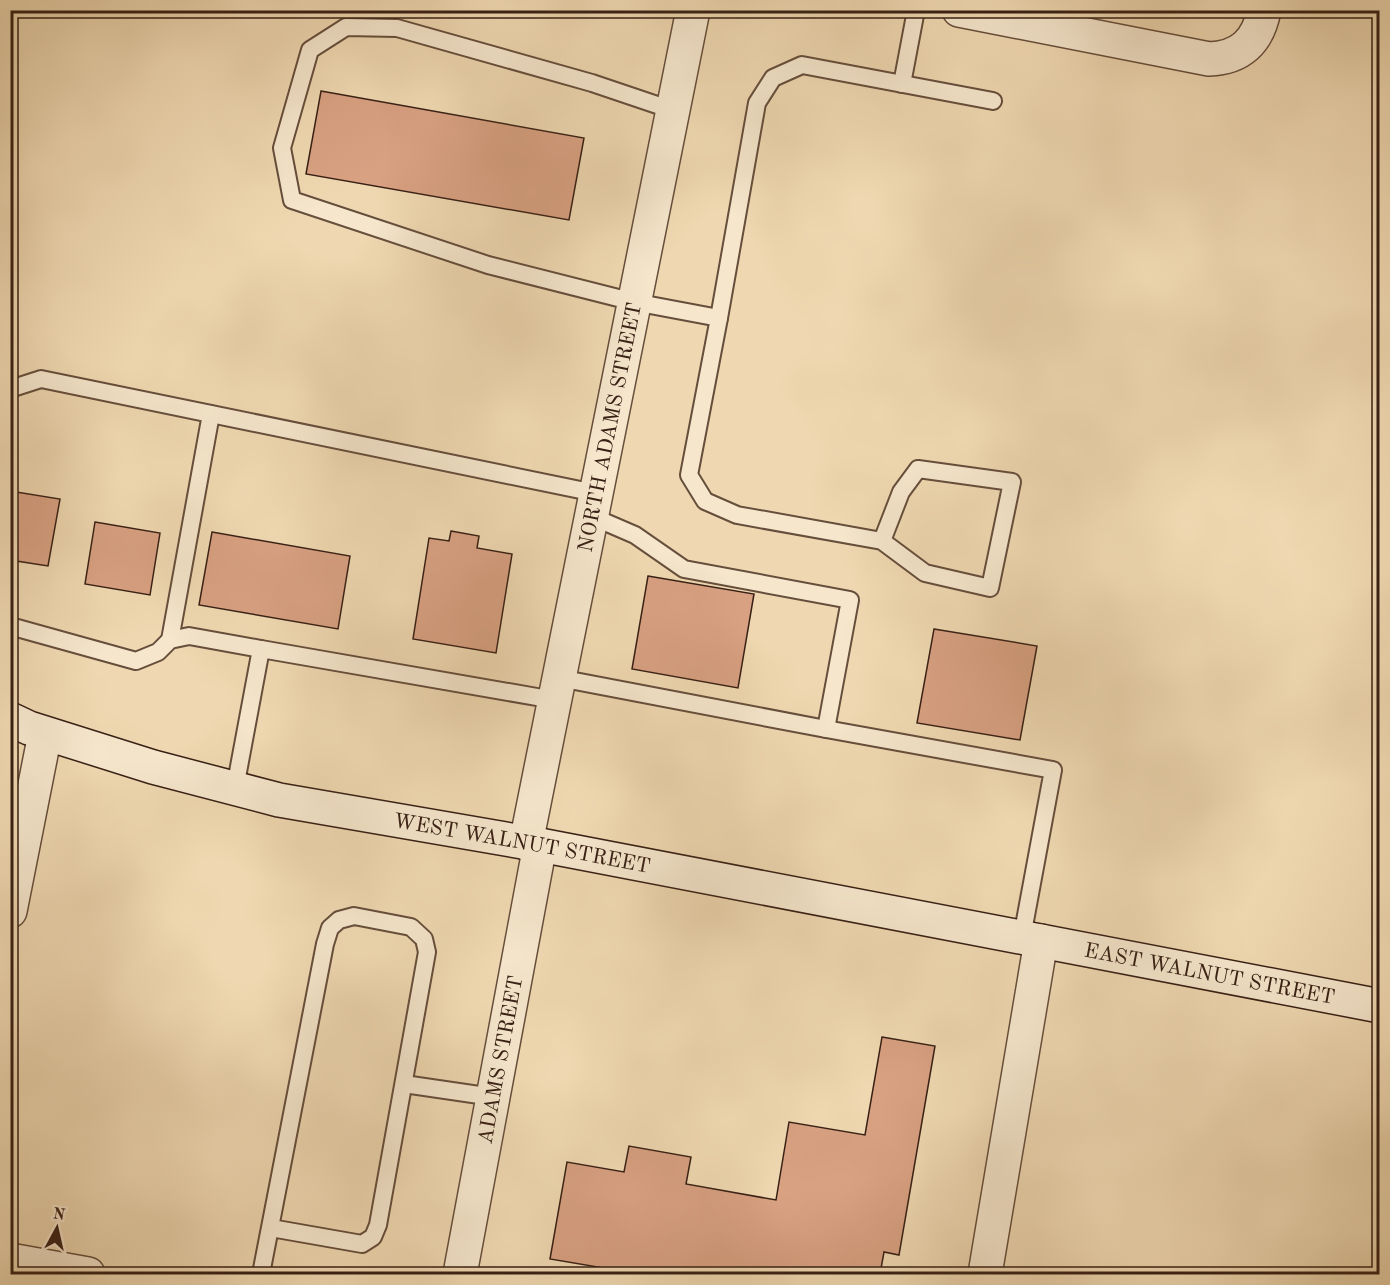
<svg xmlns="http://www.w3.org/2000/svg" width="1390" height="1285" font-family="'Old Standard TT',serif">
<rect width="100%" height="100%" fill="#efd8b1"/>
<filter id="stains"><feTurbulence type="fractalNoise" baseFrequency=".00333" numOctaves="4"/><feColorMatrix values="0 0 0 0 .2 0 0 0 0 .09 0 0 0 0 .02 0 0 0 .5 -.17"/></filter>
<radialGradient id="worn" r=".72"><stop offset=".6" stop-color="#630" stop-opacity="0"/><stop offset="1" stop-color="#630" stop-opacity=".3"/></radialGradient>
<!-- building -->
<g fill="#d8a182" stroke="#382015" stroke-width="1.5">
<path d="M321,91L584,138L569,220L306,174Z"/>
<path d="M10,491L60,499L48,566L10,560Z"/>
<path d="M95,522L160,533L150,595L85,584Z"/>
<path d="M451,531L479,536L477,548L512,554L496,653L413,639L429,538L449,541Z"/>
<path d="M212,532L350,556L338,629L199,605Z"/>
<path d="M648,576L754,594L738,688L632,669Z"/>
<path d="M934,629L1037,646L1020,740L917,723Z"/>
<path d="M882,1037L935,1046L899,1255L884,1252L880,1274H762L736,1270L735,1274H639L550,1259L567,1162L624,1172L629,1146L691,1157L686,1184L776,1200L789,1122L865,1135Z"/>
</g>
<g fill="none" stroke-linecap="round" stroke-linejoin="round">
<!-- service casing -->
<g stroke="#664e3c" stroke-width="20">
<g id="service">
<path d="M902,84L916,10"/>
<path d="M672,110L592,83L397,28L346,27L310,50L282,148L292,200L488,265L634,302L719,318"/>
<path d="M10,389L41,379L595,493"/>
<path d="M882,541L901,492L918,469L1012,482L990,588L925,573L882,541L737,515L705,501L689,475L719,318L757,103L773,78L802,65L993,101"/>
<path d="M10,626L136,661L158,652L170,640L189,636L261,649"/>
<path d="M170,640L211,414"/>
<path d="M559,678L826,729L850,600L684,569L635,535L591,516"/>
<path d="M826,729L1053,770L1022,937"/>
<path d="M235,788L261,649L554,700"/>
<path d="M404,1084L493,1097"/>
<path d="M261,1274L325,944L330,928L339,920L354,916L411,927L424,939L427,952L378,1225L373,1237L362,1244L271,1228"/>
</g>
</g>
<!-- minor casing -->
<g stroke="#664e3c" stroke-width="36">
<g id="minor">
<path d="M959,10L1209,59C1240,58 1258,42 1264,10"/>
<path id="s1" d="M526,843L693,10"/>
<path d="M10,911L45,734"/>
<path d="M10,1260L88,1274"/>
<path id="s2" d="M460,1274L540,845"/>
<path d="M985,1274L1041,941"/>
</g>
</g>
<!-- secondary casing -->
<g stroke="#382015" stroke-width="36">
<g id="secondary">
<path id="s3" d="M10,719L29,728L153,767L279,800L540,845L1380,1006"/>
</g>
</g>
<!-- service -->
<use href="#service" stroke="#f5e6cc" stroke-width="16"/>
<!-- minor -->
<use href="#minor" stroke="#f5e6cc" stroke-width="33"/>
<!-- secondary -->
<use href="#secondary" stroke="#f5e6cc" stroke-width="33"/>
</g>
<g text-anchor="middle" stroke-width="4.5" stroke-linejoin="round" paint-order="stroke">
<!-- street labels -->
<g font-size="21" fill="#382015" stroke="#f5e6cc">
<text dy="7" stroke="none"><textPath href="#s1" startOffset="424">NORTH ADAMS STREET</textPath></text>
<text dy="7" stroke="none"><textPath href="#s3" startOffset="528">WEST WALNUT STREET</textPath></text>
<text dy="7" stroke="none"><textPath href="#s3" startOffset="1228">EAST WALNUT STREET</textPath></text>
<text dy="7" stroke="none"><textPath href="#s2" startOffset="218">ADAMS STREET</textPath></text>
</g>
</g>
<!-- margin -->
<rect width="1390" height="1285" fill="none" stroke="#efd8b1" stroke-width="36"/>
<rect x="12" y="12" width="1366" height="1261" fill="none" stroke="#382015" stroke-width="3"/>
<rect x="18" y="18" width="1354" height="1249" fill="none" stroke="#382015" stroke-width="1.5"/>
<!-- north arrow -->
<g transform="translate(57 1228) rotate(8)" stroke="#f5e6cc" stroke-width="4.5" paint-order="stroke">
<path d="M0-4.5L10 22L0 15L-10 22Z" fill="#382015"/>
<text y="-9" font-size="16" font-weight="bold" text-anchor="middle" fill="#382015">N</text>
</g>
<rect width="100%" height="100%" filter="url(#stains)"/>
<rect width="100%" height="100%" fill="url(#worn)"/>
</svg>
